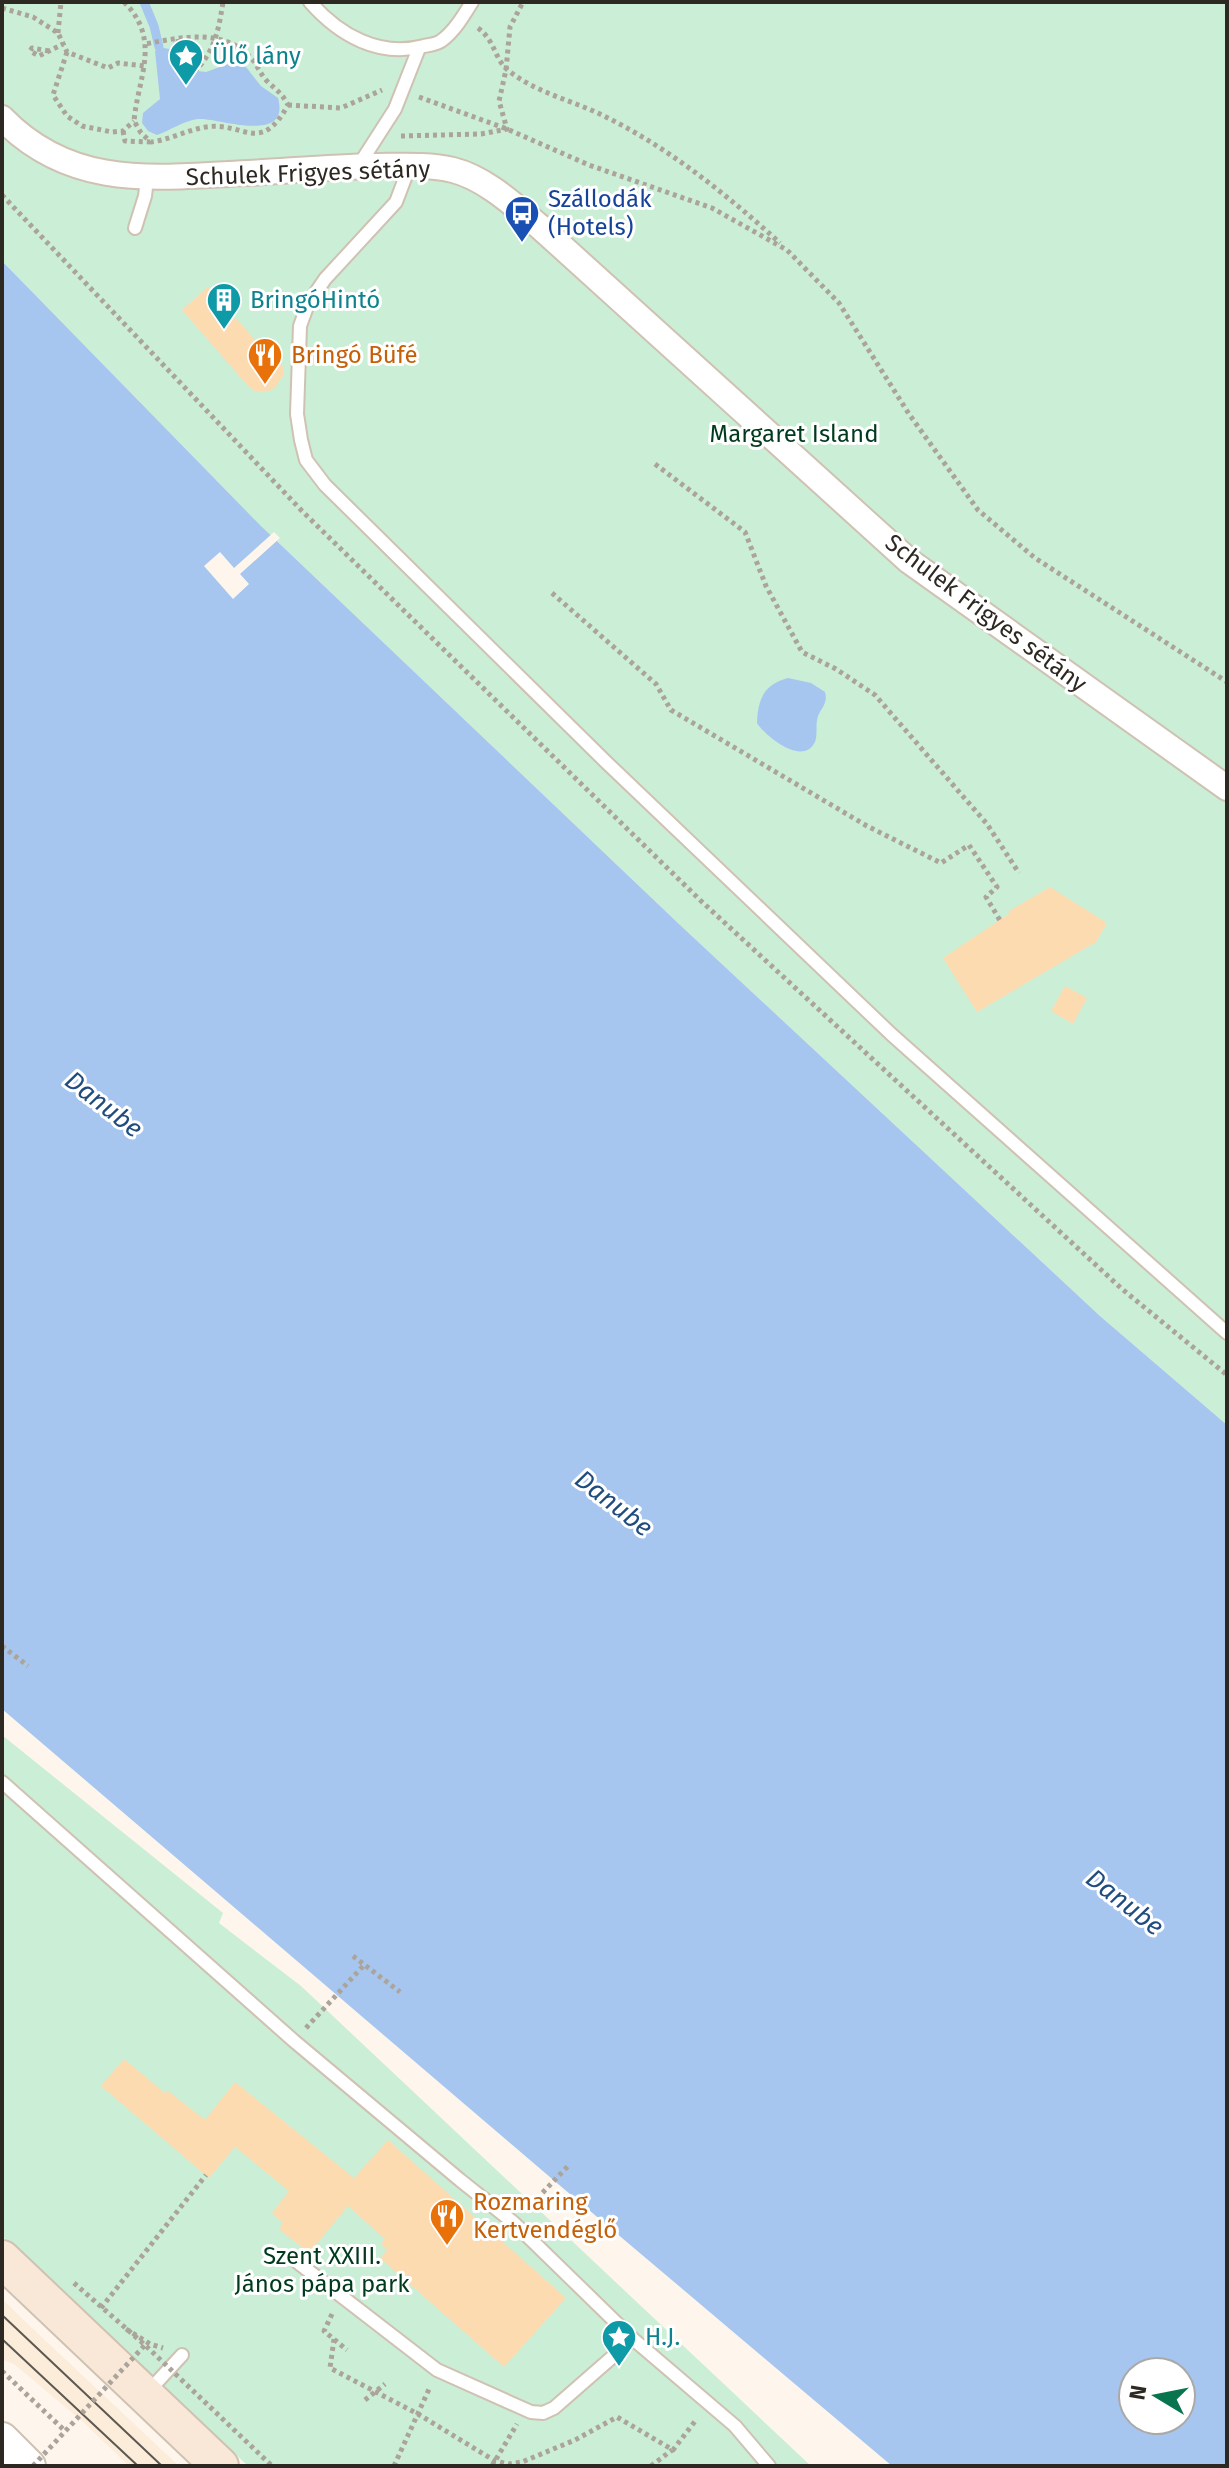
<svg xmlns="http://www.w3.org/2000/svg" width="1229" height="2468" font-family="'Fira Sans',sans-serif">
<rect width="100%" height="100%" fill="#fef6ec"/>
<!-- built -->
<path fill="#fceddb" d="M2,2299L32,2328L179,2466H129L82,2421L14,2364L2,2360Z"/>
<!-- green -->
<g fill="#cbeed6">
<path d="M2,2H1227V1425L1100,1316L679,924L260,525L2,261Z"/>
<path d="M2,1735L223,1913L219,1923L301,1986L811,2466H248L2,2236Z"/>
</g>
<!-- water -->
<g fill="#a6c6ef" fill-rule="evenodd">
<path d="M178,41L180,69L206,72L231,63H239L246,67L261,86L278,98C291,146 217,117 198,119C183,121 171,130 157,135L148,131L142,123L143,113L160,99L155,51L159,47L169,49L174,42Z"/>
<path d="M2,261L260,525L679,924L1100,1316L1227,1425V2466H892L551,2178L2,1709ZM1133,2372H1181V2420H1133Z"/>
<path d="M788,678L811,683L825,692C828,703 822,707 818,716C815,725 818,734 815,742C803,767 765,736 757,723C758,699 764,684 788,678Z"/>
</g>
<!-- pier -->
<path fill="#fef6ec" d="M274,532L280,538L240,574L249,584L233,599L204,566L220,552L234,568Z"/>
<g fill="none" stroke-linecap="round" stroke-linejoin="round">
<!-- stream -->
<path stroke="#a6c6ef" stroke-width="9" d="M144,2L154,26L159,47"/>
</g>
<!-- building -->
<g fill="#fddbb1">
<path d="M208,287L265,351L279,359L283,367V376L273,390L256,392L249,387L182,310Z"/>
<path d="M1050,887L1107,923L1096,942L977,1012L943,958L1010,913L1009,911Z"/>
<path d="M1065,986L1087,998L1073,1024L1051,1011Z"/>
<path d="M124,2059L165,2093L167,2090L205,2120L235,2082L354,2178L388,2140L566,2298L504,2367L380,2258L387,2250L381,2244L385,2239L348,2206L309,2253L279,2229L283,2223L272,2213L289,2191L235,2147L209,2178L101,2086Z"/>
</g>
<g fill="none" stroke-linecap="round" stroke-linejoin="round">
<!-- service casing -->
<g stroke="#cfc2b2" stroke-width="16">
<g id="service">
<path d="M310,2C339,35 379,58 424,46C429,45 437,44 441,41C454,32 464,15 472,2"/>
<path d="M359,165L395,109L419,48"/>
<path d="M410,165L396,202L325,279L308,304L300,326L297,414L301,440L306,460L325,485L606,762L891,1034L1227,1333"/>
<path d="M135,228L145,196L147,179"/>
<path d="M2,1782L294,2041L460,2180L514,2223L633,2339L735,2426L769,2466"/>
<path d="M292,2258L437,2370L531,2412L543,2413L554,2408L633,2339"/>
<path d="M146,2394L182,2355"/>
</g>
</g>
<!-- minor casing -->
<g stroke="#cfc2b2" stroke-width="28">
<path id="minor" d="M2,118C67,185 144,179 229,174C277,172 326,167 374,166C400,166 428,164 453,170C485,178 514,205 539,226L909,561L1227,788"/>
</g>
<!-- tertiary casing -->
<g stroke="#cfc2b2" stroke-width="36">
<path id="tertiary" d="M2,2439L29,2466"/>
</g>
<!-- secondary casing -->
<g stroke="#cfc2b2" stroke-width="40">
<path id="secondary" d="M2,2259L220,2466"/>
</g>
<!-- path -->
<g stroke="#aba49b" stroke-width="5" stroke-dasharray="4 4" stroke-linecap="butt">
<path d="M124,2C162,40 138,77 134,121L141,133L151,142C169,140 187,130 206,127C243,121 260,156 288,105C282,93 276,90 267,81C261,75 258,67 253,60C224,27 183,37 145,44"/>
<path d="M2,8L33,17L58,33L67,52L108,68L118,63L144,66"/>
<path d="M478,28C495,40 495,61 509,71C537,93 571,100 602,115C668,147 726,194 780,243"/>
<path d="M58,33L61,2"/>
<path d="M178,39L181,62L184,69H197C215,50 219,28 223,2"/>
<path d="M49,51L32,48L30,51L39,56L63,44"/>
<path d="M67,52L53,95L67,116L82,126L112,132L123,131L134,121"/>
<path d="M419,97L507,129L589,165L712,208L787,250L839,303L909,414L978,510L1035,558L1227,682"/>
<path d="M288,105L341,108L382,90"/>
<path d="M123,131L125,141L150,142"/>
<path d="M401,136L481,134L507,129L499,101L506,70L510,27L523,2"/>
<path d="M2,195L302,511L700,900L1122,1289L1227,1375"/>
<path d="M655,464L745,532L766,586L802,652L836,669L875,695L987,824L1019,873"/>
<path d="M552,593L656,684L671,710L867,826L941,863L969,845L997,887L986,897L1001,922"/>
<path d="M2,1646L28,1666"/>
<path d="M353,1956L400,1992"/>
<path d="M306,2028L364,1965"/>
<path d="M526,2210L569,2165"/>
<path d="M101,2308L206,2175"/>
<path d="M332,2314L324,2331L347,2350"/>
<path d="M126,2329L150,2344L163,2348"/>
<path d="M334,2339L330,2368L418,2414L495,2461L509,2464L522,2462L575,2440L617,2417L673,2450L696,2420"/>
<path d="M2,2371L65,2431"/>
<path d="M365,2400L385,2384"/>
<path d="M394,2466L430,2387"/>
<path d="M492,2466L517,2424"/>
<path d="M651,2466L672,2450"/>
</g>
<!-- service -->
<use href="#service" stroke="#fff" stroke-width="12"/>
<!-- minor -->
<use href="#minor" stroke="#fff" stroke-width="24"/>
<!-- tertiary -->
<use href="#tertiary" stroke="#fff" stroke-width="32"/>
<!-- secondary -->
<use href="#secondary" stroke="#f9e8d7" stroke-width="36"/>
<!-- tram -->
<g stroke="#5d5851" stroke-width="2">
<path d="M2,2315L162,2466"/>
<path d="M2,2339L138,2466"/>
</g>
<!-- path-bridge -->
<g stroke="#aba49b" stroke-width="5" stroke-dasharray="4 4" stroke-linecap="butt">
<path d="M74,2283L145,2345L272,2466"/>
<path d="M33,2466L145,2345"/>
</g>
</g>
<!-- icons -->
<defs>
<g id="sight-pin" transform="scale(1.8)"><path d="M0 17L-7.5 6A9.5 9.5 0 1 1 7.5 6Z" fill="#0f9aa8" stroke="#fff"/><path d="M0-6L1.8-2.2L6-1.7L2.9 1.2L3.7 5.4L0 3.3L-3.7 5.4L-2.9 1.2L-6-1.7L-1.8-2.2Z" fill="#fff"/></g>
<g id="bus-pin" transform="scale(1.8)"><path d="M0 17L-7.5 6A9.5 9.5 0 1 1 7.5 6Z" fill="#1a4fb4" stroke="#fff"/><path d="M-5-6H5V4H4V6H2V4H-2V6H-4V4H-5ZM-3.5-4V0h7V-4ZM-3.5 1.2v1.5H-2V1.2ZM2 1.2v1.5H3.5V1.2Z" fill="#fff"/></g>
<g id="building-pin" transform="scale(1.8)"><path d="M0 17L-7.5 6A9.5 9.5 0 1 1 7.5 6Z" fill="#0f9aa8" stroke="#fff"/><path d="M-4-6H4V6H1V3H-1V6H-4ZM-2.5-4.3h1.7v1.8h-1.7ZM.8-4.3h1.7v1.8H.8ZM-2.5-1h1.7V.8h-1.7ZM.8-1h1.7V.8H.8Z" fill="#fff"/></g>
<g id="restaurant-pin" transform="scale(1.8)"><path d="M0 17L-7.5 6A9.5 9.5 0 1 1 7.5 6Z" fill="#e8710a" stroke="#fff"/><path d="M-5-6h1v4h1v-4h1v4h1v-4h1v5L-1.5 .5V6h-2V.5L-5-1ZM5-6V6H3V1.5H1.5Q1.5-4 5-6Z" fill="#fff"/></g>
</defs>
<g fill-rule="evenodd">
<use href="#sight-pin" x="186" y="56"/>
<use href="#bus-pin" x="522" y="213"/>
<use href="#building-pin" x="224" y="300"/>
<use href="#restaurant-pin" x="265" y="355"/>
<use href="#restaurant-pin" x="447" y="2216"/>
<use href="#sight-pin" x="619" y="2337"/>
</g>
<g text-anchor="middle" stroke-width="6" stroke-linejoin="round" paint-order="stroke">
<!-- culture labels -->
<g font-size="24" fill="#0d838f" stroke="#fff" text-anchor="start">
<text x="212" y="64">Ülő lány</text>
<text x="250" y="308">BringóHintó</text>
<text x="645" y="2345">H.J.</text>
</g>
<!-- street labels -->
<g font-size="24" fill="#2d2922" stroke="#fff">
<text transform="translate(308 173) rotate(-2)" y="8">Schulek Frigyes sétány</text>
<text transform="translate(986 613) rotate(37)" y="8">Schulek Frigyes sétány</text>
</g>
<!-- transit labels -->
<g font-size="24" fill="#164399" stroke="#fff" text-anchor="start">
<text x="548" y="207">Szállodák<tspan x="548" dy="28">(Hotels)</tspan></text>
</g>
<!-- food labels -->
<g font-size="24" fill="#c56008" stroke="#fff" text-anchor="start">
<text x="291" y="363">Bringó Büfé</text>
<text x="473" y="2210">Rozmaring<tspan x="473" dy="28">Kertvendéglő</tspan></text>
</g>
<!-- park labels -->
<g font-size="24" fill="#003a1d" stroke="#fff">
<text x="794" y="442">Margaret Island</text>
<text x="322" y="2264">Szent XXIII.<tspan x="322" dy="28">János pápa park</tspan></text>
</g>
<!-- water labels -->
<g font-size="26" font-style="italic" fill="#214c7e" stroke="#fff">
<text transform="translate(104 1104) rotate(38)" y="9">Danube</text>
<text transform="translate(614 1503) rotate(38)" y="9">Danube</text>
<text transform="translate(1125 1902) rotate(38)" y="9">Danube</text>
</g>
</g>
<!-- border -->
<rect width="1229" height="2468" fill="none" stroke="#2d2922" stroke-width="8"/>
<!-- north arrow -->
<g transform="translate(1157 2396) rotate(280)"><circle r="38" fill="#ffffff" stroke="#aba9a7" stroke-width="2"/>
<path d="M0-6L14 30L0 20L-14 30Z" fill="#08754e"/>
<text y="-12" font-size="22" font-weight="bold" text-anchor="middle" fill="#2d2922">N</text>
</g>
</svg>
